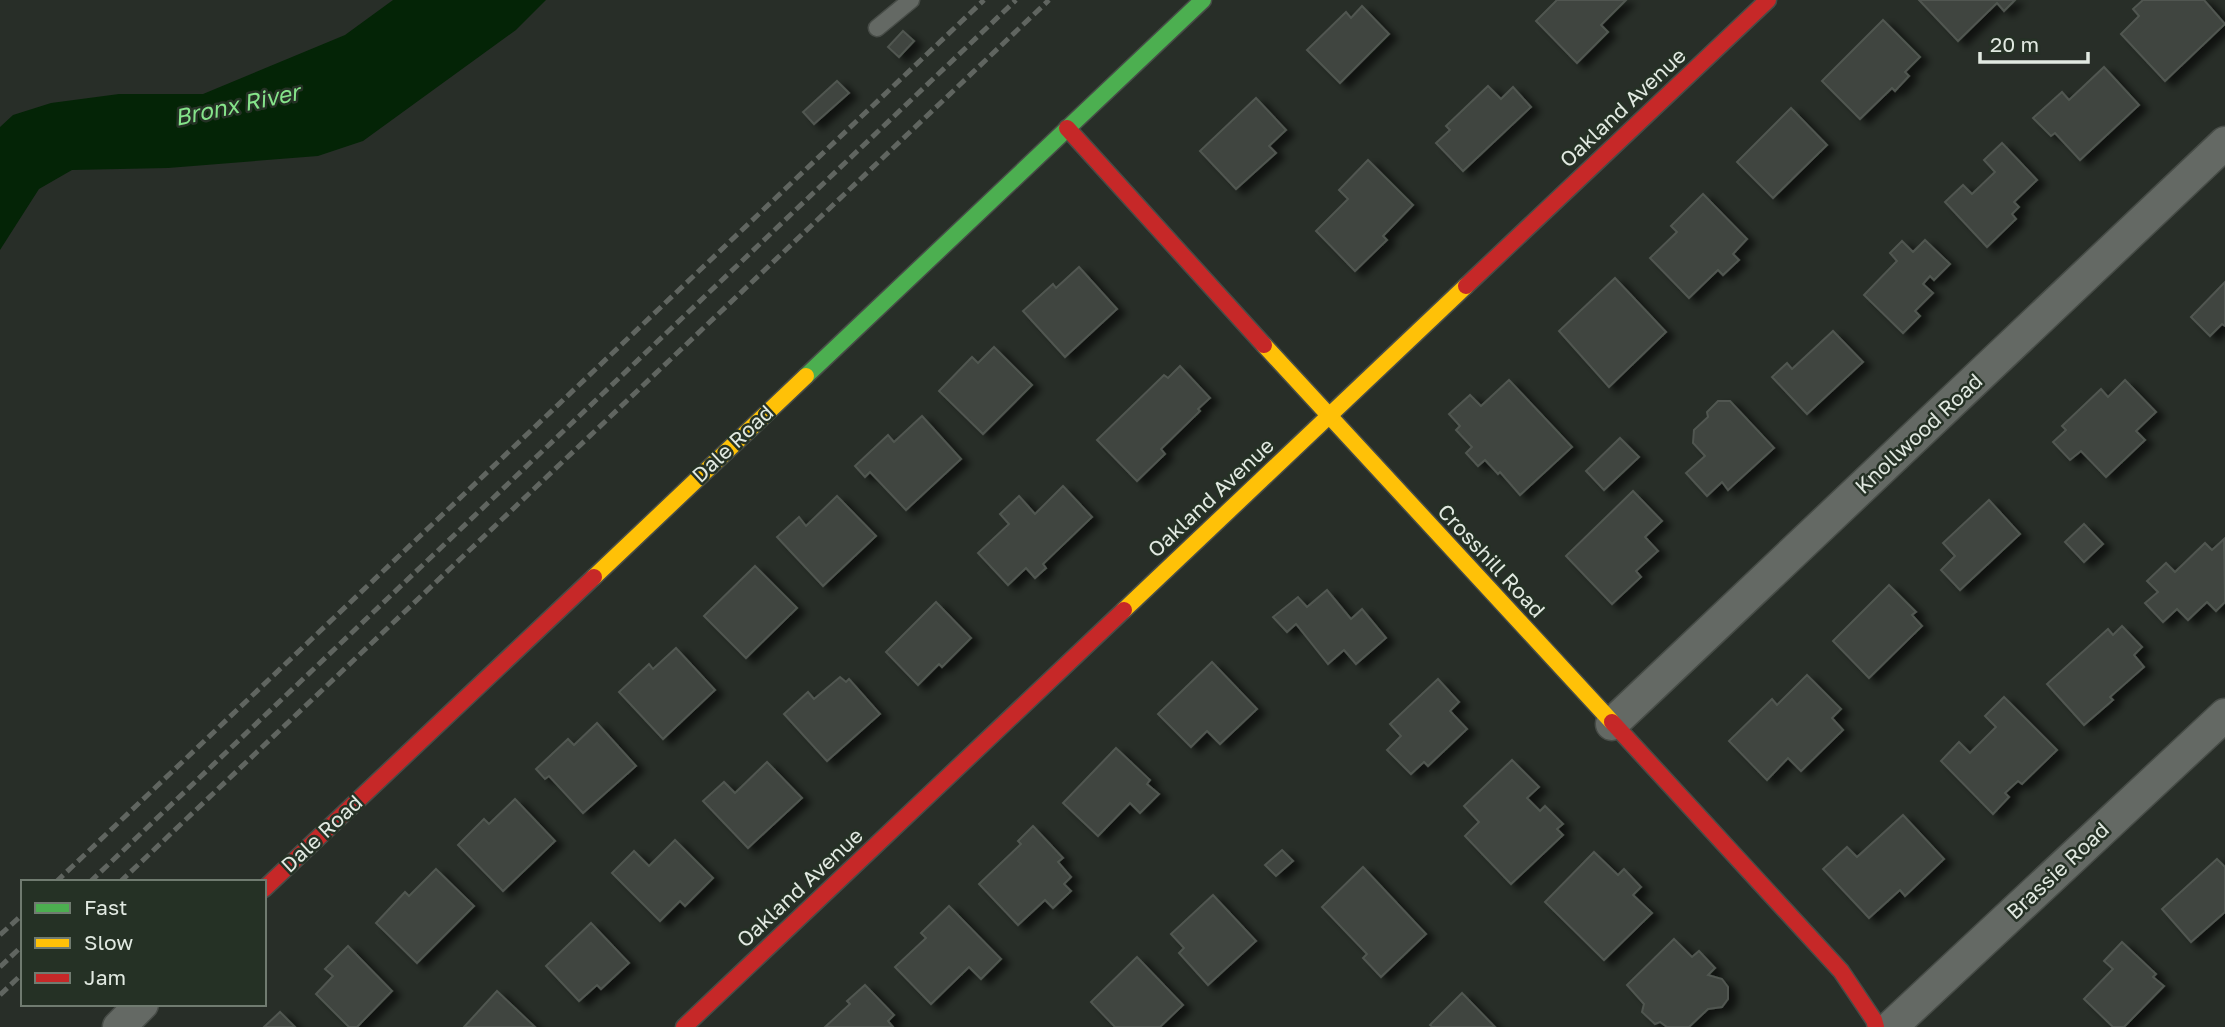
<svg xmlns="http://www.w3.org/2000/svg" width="2225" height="1027" font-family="'Golos Text',sans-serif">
<defs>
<filter id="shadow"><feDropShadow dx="8" dy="4.5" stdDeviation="3.5" flood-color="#0009"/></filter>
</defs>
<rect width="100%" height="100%" fill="#282e28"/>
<!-- water -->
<path fill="#042406" d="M393,0H546L516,30L363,141L318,156L168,168L72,170L39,189L0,250V127L13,115L51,103L119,94H203L345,35Z"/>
<!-- building -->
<g fill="#3f443f" stroke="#515751" stroke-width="2" filter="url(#shadow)">
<path d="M1557,0H1626L1601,25L1608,32L1577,63L1536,21Z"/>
<path d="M1919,0H2015L2004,11L1997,3L1958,41Z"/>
<path d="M2143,0H2204L2225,24L2165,81L2121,34L2139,16L2133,9Z"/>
<path d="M1362,6L1389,34L1340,83L1307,50L1346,12L1351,18Z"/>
<path d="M1883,20L1920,57L1905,72L1909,76L1895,91L1892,88L1860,119L1822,81Z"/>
<path d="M903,31L914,41L899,57L888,47Z"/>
<path d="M2104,67L2139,105L2080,160L2055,133L2051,136L2033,118L2062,92L2069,100Z"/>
<path d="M837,81L849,93L814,124L803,112Z"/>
<path d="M1488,86L1501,99L1513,87L1531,107L1463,171L1436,143L1450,130L1446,126Z"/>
<path d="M1256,98L1286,130L1269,146L1276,153L1236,189L1200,151Z"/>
<path d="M1791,108L1827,145L1773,198L1737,162Z"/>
<path d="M2002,143L2037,180L2014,202L2019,207L2012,214L2016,219L1987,247L1945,202L1963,185L1972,194L1995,172L1984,160Z"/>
<path d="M1368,160L1413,205L1383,236L1387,240L1355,271L1316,231L1348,199L1339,190Z"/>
<path d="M1703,194L1747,239L1733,254L1739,260L1723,275L1718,270L1689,298L1650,258L1677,232L1671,226Z"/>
<path d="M1925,240L1950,264L1934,280L1930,276L1923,284L1933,293L1915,311L1920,316L1903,333L1864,295L1897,261L1890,253L1902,241L1913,252Z"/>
<path d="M1079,267L1117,309L1065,357L1023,311L1053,284L1056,288Z"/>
<path d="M1615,278L1666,332L1609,387L1559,331Z"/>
<path d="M2225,282V326L2222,324L2210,336L2191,317Z"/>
<path d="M1833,331L1863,362L1807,414L1772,377L1787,363L1792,369Z"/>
<path d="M994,347L1032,385L983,434L939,391L972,357L978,363Z"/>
<path d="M1180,366L1210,398L1198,409L1200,411L1161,449L1165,454L1137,481L1097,440L1164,375L1168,378Z"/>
<path d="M1509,380L1572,447L1520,495L1500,472L1498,474L1485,460L1478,466L1466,453L1472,447L1456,430L1460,426L1449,414L1470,395L1481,406Z"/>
<path d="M2125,380L2156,412L2136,431L2145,440L2106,477L2081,451L2070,460L2053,442L2066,430L2062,426L2101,389L2108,397Z"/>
<path d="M1718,401H1730L1774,448L1728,490L1722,482L1707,496L1686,473L1705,456L1693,443L1694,430L1708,417L1707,412Z"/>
<path d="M922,416L961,459L906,510L870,472L865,477L855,466L888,435L894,442Z"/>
<path d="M1620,438L1639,457L1604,490L1586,471Z"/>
<path d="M1063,486L1092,517L1043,564L1046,568L1035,578L1026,568L1008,585L978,553L1009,524L1000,514L1019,496L1035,514Z"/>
<path d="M1633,491L1662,521L1645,537L1658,551L1636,571L1641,577L1612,604L1566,556Z"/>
<path d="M837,496L876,536L823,586L777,537L799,517L806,526Z"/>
<path d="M1989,500L2020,534L1960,590L1941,570L1955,556L1943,543Z"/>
<path d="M2084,524L2103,544L2084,562L2065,542Z"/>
<path d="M2224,539L2225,602L2216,611L2207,602L2188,620L2177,609L2163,622L2145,603L2158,592L2147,581L2166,563L2175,572L2205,543L2212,550Z"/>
<path d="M755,566L797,608L746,658L704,616Z"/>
<path d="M1889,585L1916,612L1912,615L1922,626L1869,678L1833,641Z"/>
<path d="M1327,590L1351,619L1362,609L1386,638L1356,664L1344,650L1328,664L1296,624L1287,632L1273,617L1298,597L1307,607Z"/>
<path d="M936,602L971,638L942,667L939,664L918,685L886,652Z"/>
<path d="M2122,626L2142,647L2134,655L2144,667L2110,697L2113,700L2084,725L2047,684L2108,629L2113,635Z"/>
<path d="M676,648L715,690L663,739L619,692L649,664L653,669Z"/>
<path d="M1212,662L1257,709L1220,744L1207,731L1191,747L1158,714Z"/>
<path d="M1807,675L1841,709L1832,718L1843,730L1801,771L1788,758L1767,780L1729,741L1772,699L1777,705Z"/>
<path d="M840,677L846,682L849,679L880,714L827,761L784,714L808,692L814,699Z"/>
<path d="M1438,679L1459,702L1450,711L1467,729L1428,766L1424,762L1411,774L1387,750L1401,736L1390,724Z"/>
<path d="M2004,697L2057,750L2022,784L2018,781L2005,793L2009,797L1993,814L1941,761L1959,742L1970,753L1996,727L1985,716Z"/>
<path d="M597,723L636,766L583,813L549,776L545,779L536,769L568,739L574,745Z"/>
<path d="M1116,748L1150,780L1147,784L1159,794L1140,813L1130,803L1098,836L1063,803Z"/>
<path d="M1512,760L1539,787L1527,798L1540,811L1545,806L1563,824L1557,829L1563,835L1511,884L1465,836L1479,822L1464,806Z"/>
<path d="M767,762L802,798L748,848L703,801L724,782L735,793Z"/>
<path d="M515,799L555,841L503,891L458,845L484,819L489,824Z"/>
<path d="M1903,815L1944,859L1905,896L1900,890L1869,918L1823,869L1847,847L1857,857Z"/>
<path d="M1033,826L1063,858L1058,862L1071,877L1064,884L1071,891L1053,908L1045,900L1018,925L979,884L1021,844L1018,841Z"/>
<path d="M675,840L713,878L685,906L680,901L660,921L612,873L634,851L649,866Z"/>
<path d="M1282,850L1293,861L1276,876L1265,865Z"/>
<path d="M1594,852L1618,875L1624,869L1641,887L1633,895L1652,913L1604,960L1545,902Z"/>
<path d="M2217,859L2225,867V912L2191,942L2162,909Z"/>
<path d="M1363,867L1426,934L1381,977L1363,958L1367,954L1322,907Z"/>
<path d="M436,869L474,906L417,963L376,923L405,892L409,896Z"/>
<path d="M1213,895L1256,941L1208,985L1179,953L1184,948L1171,934Z"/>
<path d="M949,906L1001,959L981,979L969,967L931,1004L895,967L926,938L921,933Z"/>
<path d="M591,923L629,963L601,989L597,985L579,1001L546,966Z"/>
<path d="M1674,939L1692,957L1699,951L1715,968L1708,975L1722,979L1728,987V999L1722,1007L1708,1009L1689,1027H1667L1660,1022L1655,1024L1642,1012L1644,1004L1627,985Z"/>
<path d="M2122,942L2156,974L2153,977L2164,986L2124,1027H2113L2084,999L2113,969L2104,961Z"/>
<path d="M348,946L392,991L357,1027H349L316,994L333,976L325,969Z"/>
<path d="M1137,957L1183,1005L1160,1027H1115L1091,1002Z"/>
<path d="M865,985L894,1015L888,1021L893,1027H825L850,1004L847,1001Z"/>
<path d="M497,991L535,1027H464Z"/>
<path d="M1462,993L1495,1027H1432L1430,1025Z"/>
<path d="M280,1012L295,1027H264Z"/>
</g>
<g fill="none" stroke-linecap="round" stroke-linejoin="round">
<!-- lane casing -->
<g stroke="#474c47" stroke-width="19">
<path id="lane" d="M877,28L911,0"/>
</g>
<!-- street casing -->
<g stroke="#474c47" stroke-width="35">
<g id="street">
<path d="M1612,724L2225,143"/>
<path d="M119,1027L142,1004"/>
<path d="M1891,1027L2225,715"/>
</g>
</g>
<!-- fast casing -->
<g stroke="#474c47" stroke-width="19">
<path id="fast" d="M806,376L1203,0"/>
</g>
<!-- slow casing -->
<g stroke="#474c47" stroke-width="19">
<g id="slow">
<path d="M1264,345L1612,722"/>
<path d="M594,577L806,376"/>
<path d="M1124,610L1466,286"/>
</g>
</g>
<!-- jam casing -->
<g stroke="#474c47" stroke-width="19">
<g id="jam">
<path d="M1067,128L1264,345"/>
<path d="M1466,286L1768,0"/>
<path d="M1612,722L1841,971L1874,1020L1876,1027"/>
<path d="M264,889L594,577"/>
<path d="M684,1027L1124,610"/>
</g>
</g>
<!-- lane -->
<use href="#lane" stroke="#646964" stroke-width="16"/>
<!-- street -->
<use href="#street" stroke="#646964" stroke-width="32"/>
<!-- fast -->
<use href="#fast" stroke="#4caf50" stroke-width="16"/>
<!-- slow -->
<use href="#slow" stroke="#ffc107" stroke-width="16"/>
<!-- jam -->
<use href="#jam" stroke="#c62828" stroke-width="16"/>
<!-- rail -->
<g stroke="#606560" stroke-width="5" stroke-dasharray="10 5" stroke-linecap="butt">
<path d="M56,882L984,0"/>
<path d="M90,882L1016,0"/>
<path d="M120,882L1049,0"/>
<path d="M0,935L23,914"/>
<path d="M0,967L23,945"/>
<path d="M0,995L23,973"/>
</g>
</g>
<g text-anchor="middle" stroke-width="5" stroke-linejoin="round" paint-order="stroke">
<!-- street labels -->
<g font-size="21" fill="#e1e9e1" stroke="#253125">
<text transform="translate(1623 108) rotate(-43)" y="7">Oakland Avenue</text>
<text transform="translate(1919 434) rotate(-43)" y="7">Knollwood Road</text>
<text transform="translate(733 444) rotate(-43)" y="7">Dale Road</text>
<text transform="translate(1211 498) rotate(-43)" y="7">Oakland Avenue</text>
<text transform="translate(1491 561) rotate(47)" y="7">Crosshill Road</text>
<text transform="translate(322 834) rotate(-43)" y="7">Dale Road</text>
<text transform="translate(2058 871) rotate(-43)" y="7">Brassie Road</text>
<text transform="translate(800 888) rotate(-43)" y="7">Oakland Avenue</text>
</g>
<!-- water labels -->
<g font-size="23" font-style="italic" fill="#85e38a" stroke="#253125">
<text transform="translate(237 105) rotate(-12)" y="8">Bronx River</text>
</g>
</g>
<!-- legend -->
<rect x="21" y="880" width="245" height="126" fill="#253125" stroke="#707b70" stroke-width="2"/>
<rect x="35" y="903" width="35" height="10" fill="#4caf50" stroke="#707b70" stroke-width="2"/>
<text x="84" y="915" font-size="21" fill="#e1e9e1">Fast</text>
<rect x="35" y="938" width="35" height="10" fill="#ffc107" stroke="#707b70" stroke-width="2"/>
<text x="84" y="950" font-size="21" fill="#e1e9e1">Slow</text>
<rect x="35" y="973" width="35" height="10" fill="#c62828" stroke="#707b70" stroke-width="2"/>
<text x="84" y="985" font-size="21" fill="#e1e9e1">Jam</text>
<!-- scale -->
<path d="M1980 52v10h108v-10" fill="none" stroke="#e1e9e1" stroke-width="3.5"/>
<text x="1990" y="52" font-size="21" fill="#e1e9e1" stroke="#253125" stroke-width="5" paint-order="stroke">20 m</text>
</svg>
